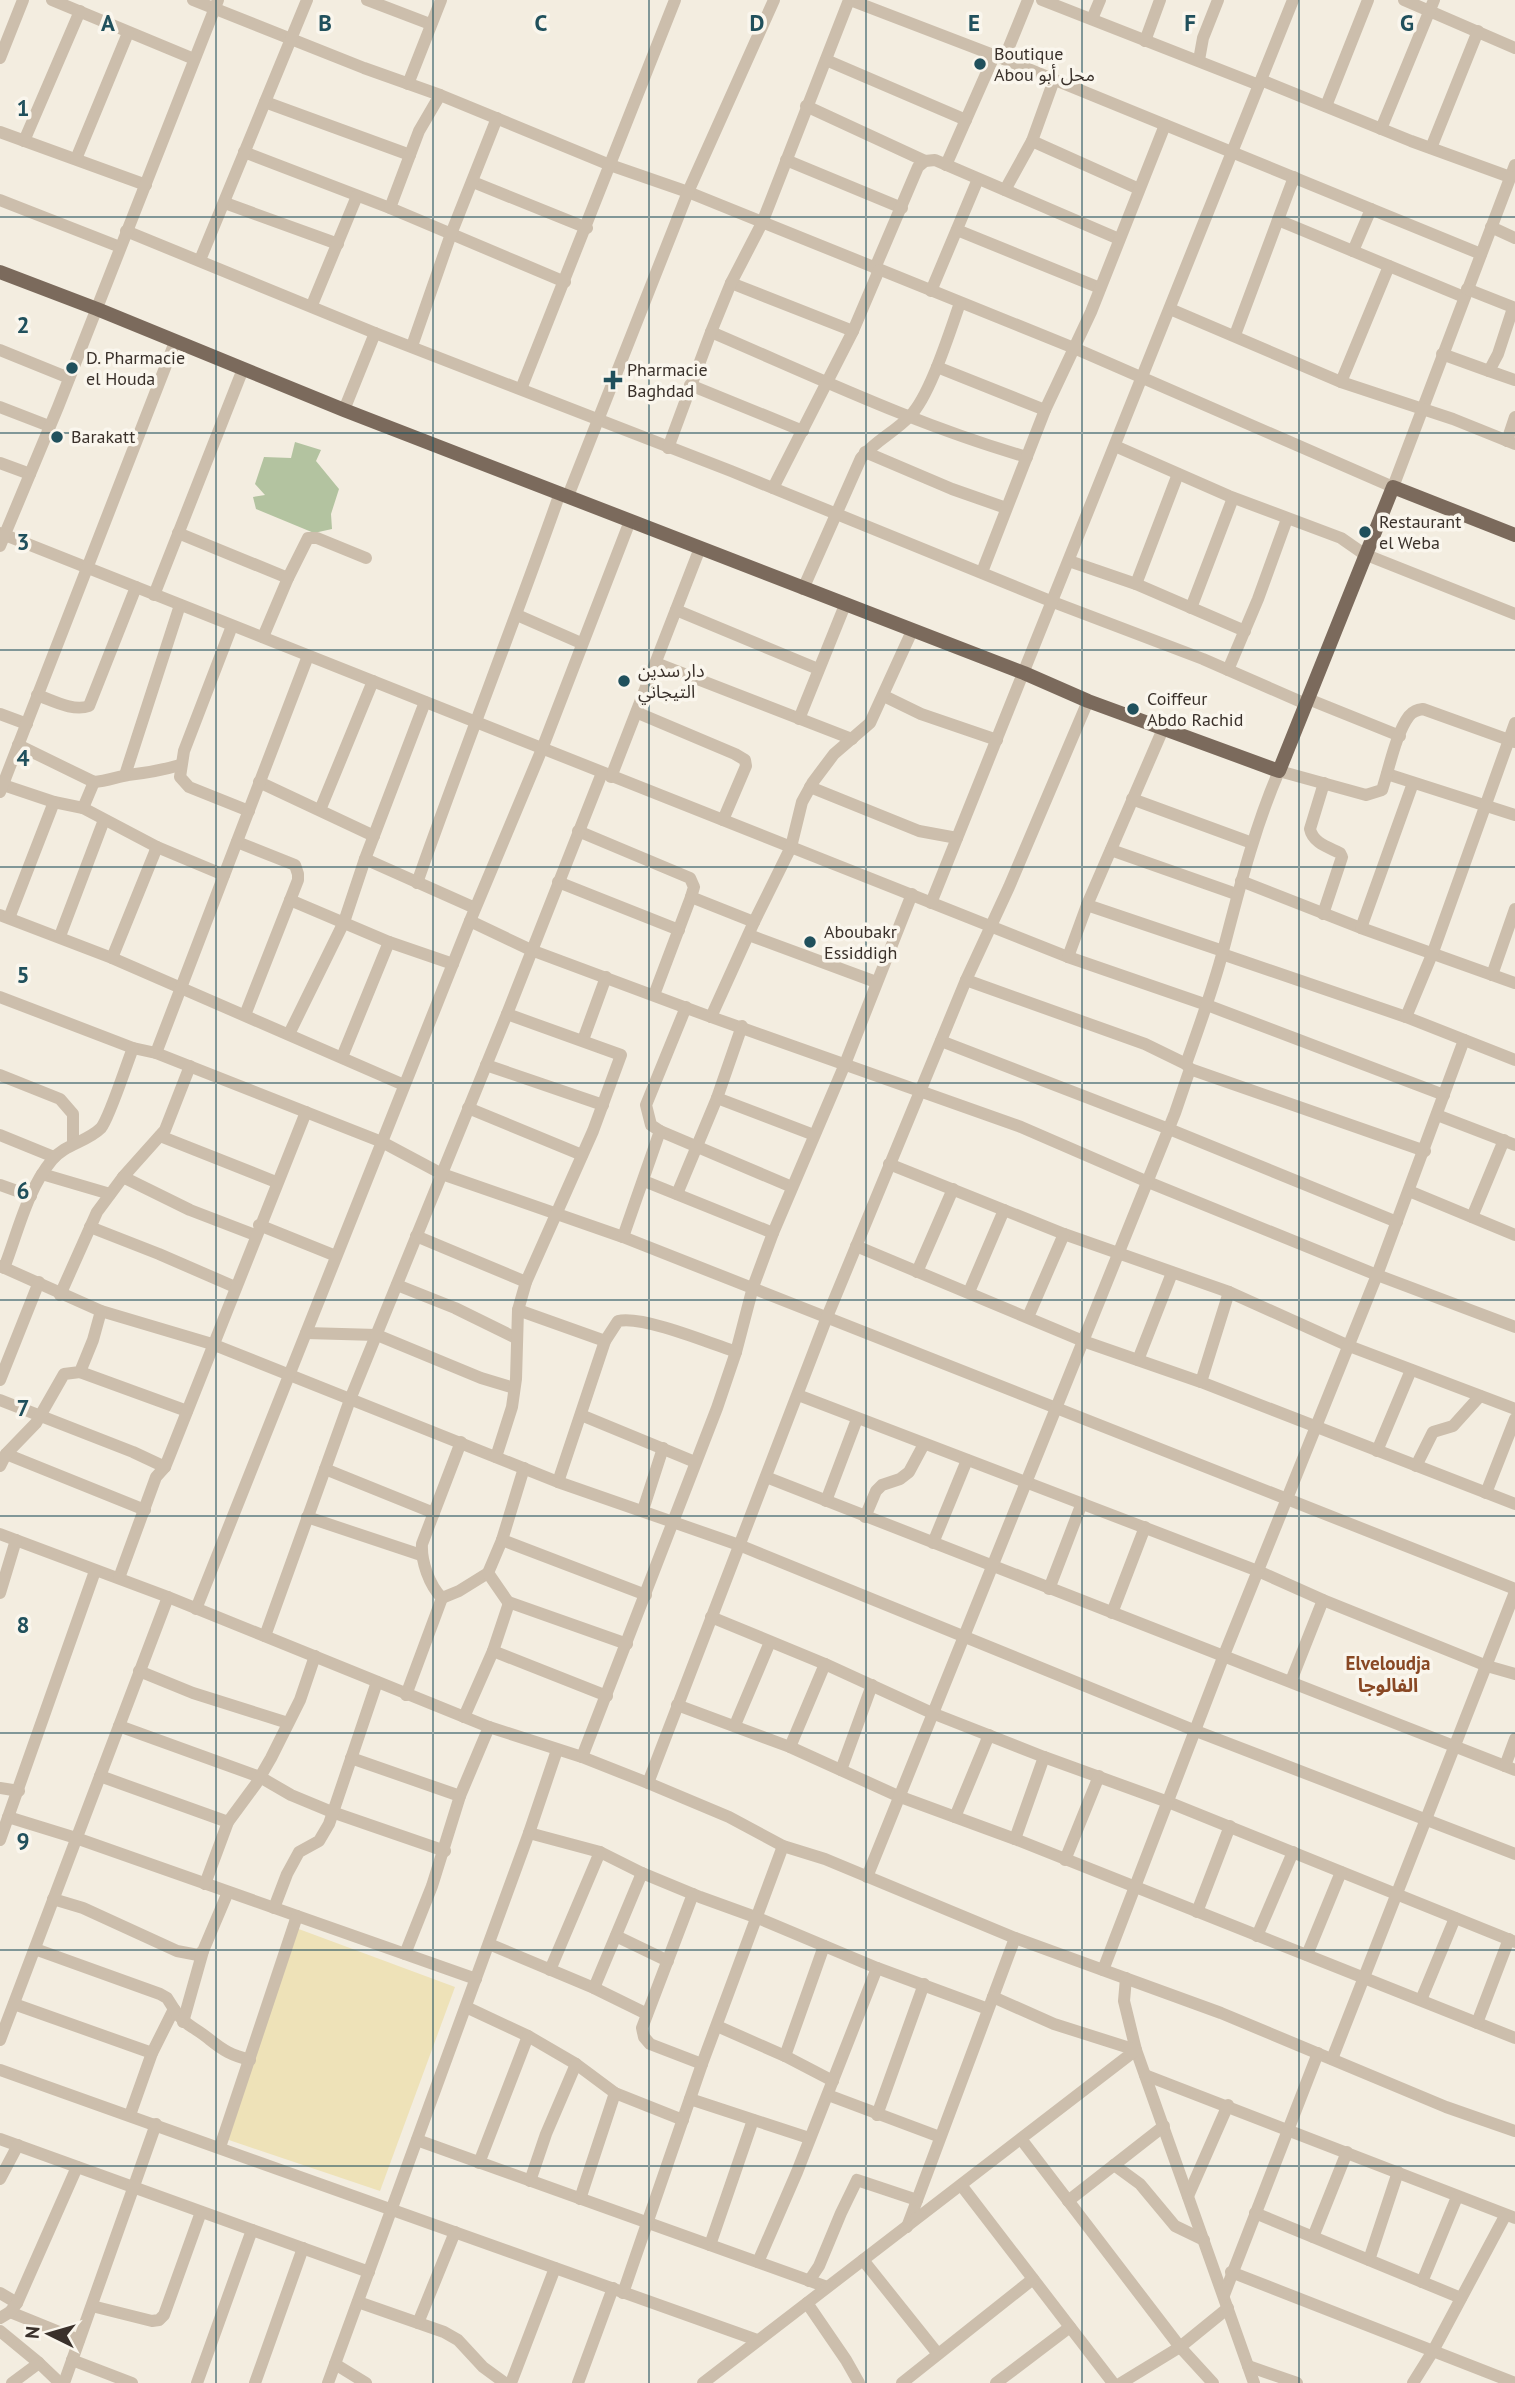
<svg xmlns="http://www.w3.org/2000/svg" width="1515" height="2383" font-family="'PT Sans','Noto Sans Arabic',sans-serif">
<rect width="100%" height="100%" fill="#f3ede0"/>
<!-- green -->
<path fill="#b3c3a0" d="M295,442L321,450L316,461L339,489L331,514L332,529L314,533L256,509L253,497L265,495L255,484L264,457L291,458Z"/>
<!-- sand -->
<path fill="#eee2b8" d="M296,1928L455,1987L380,2191L226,2139Z"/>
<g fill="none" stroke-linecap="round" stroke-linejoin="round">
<!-- minor -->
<g stroke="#ccbeac" stroke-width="12">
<path d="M52,0L194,59"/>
<path d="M193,0L364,68L440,95L610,165L688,192L1074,348L1393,487L1515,165"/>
<path d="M367,0L430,24"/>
<path d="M850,0L1004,59L1481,254"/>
<path d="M1042,0L1259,85"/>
<path d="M1404,0L1515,48"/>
<path d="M1092,19L1100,0"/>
<path d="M1145,41L1160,0"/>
<path d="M0,58L23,0"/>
<path d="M1004,59L1028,0"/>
<path d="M826,60L966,120"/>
<path d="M1199,60L1203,38L1218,0"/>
<path d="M1261,80L1411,141L1510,177"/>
<path d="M408,84L441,0"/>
<path d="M265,102L410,155"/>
<path d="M806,106L925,161"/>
<path d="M1326,106L1368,0"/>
<path d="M1381,129L1434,0"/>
<path d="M0,132L146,185"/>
<path d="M24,141L80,11"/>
<path d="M1032,141L1139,189"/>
<path d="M1431,148L1478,31"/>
<path d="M244,152L390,208L565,282"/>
<path d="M76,159L128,33"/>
<path d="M786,160L902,208"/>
<path d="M946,165L994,56"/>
<path d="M473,182L587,228"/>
<path d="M1005,190L1032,141L1054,80"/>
<path d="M0,200L120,247"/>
<path d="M225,203L338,244"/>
<path d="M390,208L419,131L440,95"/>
<path d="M1278,220L1464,297"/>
<path d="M1491,227L1515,238"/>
<path d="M957,230L1100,288"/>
<path d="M126,231L375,333L731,471L1053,602L1203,659L1306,704"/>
<path d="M1353,251L1371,209"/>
<path d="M200,260L307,0"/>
<path d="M875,268L918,167L925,161L935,160L1119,239"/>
<path d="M731,283L853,331"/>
<path d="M1467,289L1515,308"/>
<path d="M931,291L978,179"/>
<path d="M312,305L357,196"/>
<path d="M1513,308L1498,354L1489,371L1515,380"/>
<path d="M1170,309L1341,382L1453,419L1515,444"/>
<path d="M711,332C814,376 918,426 1027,457"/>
<path d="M1235,335L1294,177"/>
<path d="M412,346L451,234L497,118"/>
<path d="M0,350L69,378"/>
<path d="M1442,354L1489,371"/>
<path d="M937,367L1045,410"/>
<path d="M1341,382L1389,266"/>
<path d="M690,385L803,431"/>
<path d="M521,389L675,0"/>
<path d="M0,407L49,426"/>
<path d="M344,410L375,333"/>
<path d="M1507,441L1515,417"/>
<path d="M1115,446L1229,496L1341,538L1364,554L1515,614"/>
<path d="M668,448L711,332L731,283L762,223L849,0"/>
<path d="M865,452L952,489L1006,508"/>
<path d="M0,463L30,474"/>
<path d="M773,488L853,331L879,270"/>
<path d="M568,496L688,192L774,0"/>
<path d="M0,533L1068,957L1207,1005L1444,1095"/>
<path d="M178,533L288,578"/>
<path d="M0,546L58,407L218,0"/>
<path d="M1069,561L1136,584L1245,631"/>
<path d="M982,572L1045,410L1091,312L1165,125"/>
<path d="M1136,584L1178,474"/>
<path d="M803,589L861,458C875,441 895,432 910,416C930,396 950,331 960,303"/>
<path d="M154,595L243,369"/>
<path d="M1191,608L1233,498"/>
<path d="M676,610L818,669"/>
<path d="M517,615L581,643"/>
<path d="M232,626L184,751L180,777L189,787L249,811"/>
<path d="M263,637L288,578L308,538H317L366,558"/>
<path d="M656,663L852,739"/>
<path d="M1228,670L1258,599L1287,519"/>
<path d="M37,695C52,700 73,712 89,706L136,587"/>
<path d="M884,696L921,714L997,740"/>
<path d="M1308,699L1400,736"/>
<path d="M638,713L735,754L745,760L746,766L723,820"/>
<path d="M0,714L27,724"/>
<path d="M799,719L845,605"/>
<path d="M18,745L94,782C106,781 117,777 128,775C147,773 163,770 180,765"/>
<path d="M1387,774L1515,815"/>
<path d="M125,775L180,605"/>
<path d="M611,777L700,548"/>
<path d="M259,782L374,836"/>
<path d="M0,784L54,802L83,808L157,847L224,875"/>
<path d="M810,787L919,831L957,838"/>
<path d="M0,792L175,342"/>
<path d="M1132,799L1252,843"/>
<path d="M83,808L94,782"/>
<path d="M320,810L373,681"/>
<path d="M578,831L690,878L694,887L691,897L654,995"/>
<path d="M237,842L295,865L298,874V880L245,1015"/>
<path d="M1111,850L1236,894"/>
<path d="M365,859L475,908"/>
<path d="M1241,881L1361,928L1515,983"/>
<path d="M558,882L679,930"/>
<path d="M417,883C463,752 514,624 560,493"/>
<path d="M691,897L754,922L711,1017"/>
<path d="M290,900L389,942L453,964"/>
<path d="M931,903L1293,0"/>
<path d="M1087,905L1223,951"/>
<path d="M1323,914L1342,857L1340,853C1328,847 1313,843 1310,829L1324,783"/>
<path d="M0,915L112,958L404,1085"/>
<path d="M9,918L54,802"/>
<path d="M470,921L531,950L711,1017L1021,1127L1148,1182L1377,1275L1515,1327"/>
<path d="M754,922L791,847L802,802L813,782L834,754L870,723L912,631"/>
<path d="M1361,928L1413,783"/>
<path d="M749,935L876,982"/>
<path d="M60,936L104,820"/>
<path d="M1222,954L1406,1017L1515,1060"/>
<path d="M1068,957L1087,905L1163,729"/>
<path d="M112,958L157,847"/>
<path d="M1492,975L1515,909"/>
<path d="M966,980L1145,1044L1186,1064"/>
<path d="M0,997L133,1048L156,1053L382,1142L442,1174L623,1237L1515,1589"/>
<path d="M1406,1017L1433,952L1515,723"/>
<path d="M289,1034L344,922L365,859L425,702"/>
<path d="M583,1040L606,977"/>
<path d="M941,1041L1169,1129L1397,1222"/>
<path d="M156,1053L308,656"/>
<path d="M342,1057L389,942"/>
<path d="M486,1065L603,1105"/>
<path d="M1190,1069L1425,1151"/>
<path d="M0,1075L60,1099L73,1114V1143"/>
<path d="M717,1098L814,1135"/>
<path d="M468,1108L582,1155"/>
<path d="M1437,1115L1515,1145"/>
<path d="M660,1131L792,1187"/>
<path d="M0,1135L54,1157"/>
<path d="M160,1136L276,1182"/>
<path d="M889,1164L1064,1234L1229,1292L1349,1346L1515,1409"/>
<path d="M42,1174L110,1194"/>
<path d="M123,1177L190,1210L255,1235"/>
<path d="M644,1181L773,1233"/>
<path d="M0,1185L31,1196"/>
<path d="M1409,1191L1515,1235"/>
<path d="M677,1194L717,1098L742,1026"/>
<path d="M1472,1217L1504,1140"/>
<path d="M259,1225L336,1256"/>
<path d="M90,1227L159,1254L235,1287"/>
<path d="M416,1236L526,1282"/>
<path d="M623,1237L660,1131L651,1125L646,1105L686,1007"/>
<path d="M856,1246L1083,1341L1201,1382L1515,1504"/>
<path d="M0,1266L101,1311L212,1344L558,1482L739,1545L1196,1731L1515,1854"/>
<path d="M4,1268C18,1232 27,1190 52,1160C65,1144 87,1142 101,1128C109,1119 127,1063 133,1048"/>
<path d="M917,1272L953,1189"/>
<path d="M397,1285L455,1308L516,1338"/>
<path d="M969,1292L1004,1210"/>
<path d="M60,1295L97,1212L123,1177L165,1130L190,1066"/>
<path d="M518,1310L605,1341"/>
<path d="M1028,1317L1064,1234"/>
<path d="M306,1333L377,1335L481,1378L514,1388"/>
<path d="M1138,1360L1172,1273"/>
<path d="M80,1372L187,1411"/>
<path d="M0,1380L39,1282"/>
<path d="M1201,1382L1229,1292"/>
<path d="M798,1395L1258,1571L1323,1600L1487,1666L1515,1674"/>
<path d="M0,1400L133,1452L165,1467"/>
<path d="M581,1415L695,1462"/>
<path d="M1377,1451L1411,1370"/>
<path d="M6,1454L145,1510"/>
<path d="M496,1457L512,1407L516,1379L518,1310L526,1282L593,1131L621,1055L507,1014"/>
<path d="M0,1466L6,1454L36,1423L64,1374L80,1372L93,1340L101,1311"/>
<path d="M1416,1466L1433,1432L1453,1426L1480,1396"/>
<path d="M325,1469L434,1513"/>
<path d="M766,1477L1515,1770"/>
<path d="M558,1482L605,1341L618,1321C642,1315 710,1343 736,1352"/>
<path d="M1486,1493L1515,1419"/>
<path d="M826,1501L857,1419"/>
<path d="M643,1510L663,1448"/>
<path d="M307,1517L421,1555"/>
<path d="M865,1517L876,1491L882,1485L900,1479L909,1472L924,1444"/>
<path d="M0,1534L168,1597L489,1727L582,1757L648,1783L729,1817L783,1846L825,1859L1015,1938L1221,2013L1446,2107L1515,2131"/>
<path d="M502,1540L646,1595"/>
<path d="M933,1543L967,1460"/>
<path d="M119,1578L156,1477L165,1467L171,1452L306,1112"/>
<path d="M1049,1589L1082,1503"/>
<path d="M0,1593L16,1540"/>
<path d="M442,1598L459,1591L488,1573"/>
<path d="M508,1602L627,1644"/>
<path d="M196,1609L470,921L542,749L630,521"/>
<path d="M1112,1613L1145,1527"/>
<path d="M711,1617L825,1664L932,1713L1044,1757L1168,1802L1515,1942"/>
<path d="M265,1636L351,1397L507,1014L602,773"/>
<path d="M493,1651L607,1696"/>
<path d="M139,1671L193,1693L288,1723"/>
<path d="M1291,1681L1323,1600"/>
<path d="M406,1695L442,1598C429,1585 421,1561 422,1544L461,1442"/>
<path d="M677,1705L790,1747L898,1796L1015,1839L1515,2038"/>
<path d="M464,1717L493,1651L508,1606V1602L488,1573L502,1540L524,1468"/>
<path d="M735,1725L770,1642"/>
<path d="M119,1726L260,1777L291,1795L332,1812L445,1851"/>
<path d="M790,1747L825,1664"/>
<path d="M582,1757L717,1408L736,1352L753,1287L773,1233L845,1064L912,894"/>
<path d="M351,1758L460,1796"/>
<path d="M1505,1766L1515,1739"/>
<path d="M841,1770L872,1685"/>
<path d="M100,1776L228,1822"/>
<path d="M648,1783L827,1317L966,980L1009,887L1088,701"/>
<path d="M0,1788L19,1791"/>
<path d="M8,1817L76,1838L476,1979"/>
<path d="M955,1817L989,1735"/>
<path d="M529,1833L600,1852L642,1873L700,1897L758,1918L877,1968L988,2009"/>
<path d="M1015,1839L1044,1757"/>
<path d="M0,1840L95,1571"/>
<path d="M1065,1860L1099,1776"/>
<path d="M867,1877L1175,1113L1190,1069L1186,1064C1199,1027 1213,989 1223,951C1239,890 1254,829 1279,771L1366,795L1382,790C1389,769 1396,733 1409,716C1413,711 1417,710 1423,709L1515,742"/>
<path d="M205,1884L228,1822L256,1784L271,1758L300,1700L315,1656"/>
<path d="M693,1894L642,2028L644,2037L650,2044L702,2064"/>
<path d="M53,1899L83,1908L177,1951L198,1955L203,1951L228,1892"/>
<path d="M274,1908L287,1874L299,1852L319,1841L329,1824L377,1682"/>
<path d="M1197,1912L1230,1826"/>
<path d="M616,1936L668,1961"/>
<path d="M1257,1936L1293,1852"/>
<path d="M489,1944L594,1988L647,2014"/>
<path d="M35,1949L160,1994L167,1998L174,2009L152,2053L130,2115"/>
<path d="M405,1954L432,1886L460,1796L489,1727"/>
<path d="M1307,1955L1341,1872"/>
<path d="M550,1970L600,1852"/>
<path d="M1103,1970L1224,1655L1377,1275L1464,1040"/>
<path d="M1126,1978L1124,2001L1136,2050L1254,2383"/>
<path d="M594,1988L642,1873"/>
<path d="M1421,2000L1455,1918"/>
<path d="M14,2004L152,2053"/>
<path d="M466,2007L528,2036L576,2064L615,2093L683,2120"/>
<path d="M174,2009C185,2026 195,2027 209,2039C224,2051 231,2055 250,2060"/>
<path d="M183,2022L203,1951"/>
<path d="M1477,2023L1509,1939"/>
<path d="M717,2026L785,2056L833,2081"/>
<path d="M0,2040L168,1597"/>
<path d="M785,2056L824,1946"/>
<path d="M1332,2059L1515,1592"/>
<path d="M0,2070L757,2340"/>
<path d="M1145,2075L1515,2218"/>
<path d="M828,2095L940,2137"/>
<path d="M690,2099L809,2138"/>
<path d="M877,2115L924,1984"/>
<path d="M0,2139L369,2272"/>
<path d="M1021,2139L1180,2347L1213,2383"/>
<path d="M417,2140L827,2287"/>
<path d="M220,2147L297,1916"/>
<path d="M479,2163L528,2036"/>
<path d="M1114,2165L1140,2184L1175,2226L1204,2240"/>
<path d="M0,2179L18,2145"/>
<path d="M530,2181L546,2134L576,2064"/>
<path d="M961,2185L1113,2383"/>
<path d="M1188,2196L1228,2105"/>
<path d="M580,2199L615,2093"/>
<path d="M1068,2201L1164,2126"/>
<path d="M1255,2213L1461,2298"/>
<path d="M907,2227L1015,1938"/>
<path d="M1313,2237L1347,2152"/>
<path d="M710,2245L753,2120"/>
<path d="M863,2260L938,2354"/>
<path d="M1369,2260L1398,2172"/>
<path d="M758,2262L797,2172L877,1968"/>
<path d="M1231,2272L1515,2383"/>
<path d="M809,2281L819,2266L841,2213L857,2180L917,2200"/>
<path d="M1422,2282L1457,2197"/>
<path d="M0,2293L17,2303"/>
<path d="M623,2293L702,2064L783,1846"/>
<path d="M1224,2295L1318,2053"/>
<path d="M358,2302L444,2332L458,2340L483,2367L505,2383"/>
<path d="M807,2303L846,2360L859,2383"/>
<path d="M92,2306L152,2321L159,2320L164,2315L201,2212"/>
<path d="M10,2312L79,2340"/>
<path d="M0,2318L10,2312L17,2303L77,2167"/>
<path d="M418,2323L455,2232"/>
<path d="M0,2331L39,2363L60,2383"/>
<path d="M72,2360L132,2383"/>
<path d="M335,2364L366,2383"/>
<path d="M1248,2366L1297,2383"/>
<path d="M12,2383L39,2363"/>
<path d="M64,2383L156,2124"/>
<path d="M197,2383L252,2230"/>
<path d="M255,2383L303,2248"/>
<path d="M328,2383L529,1833L557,1750"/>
<path d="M511,2383L555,2268"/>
<path d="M578,2383L613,2288"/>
<path d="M703,2383L1136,2050L1054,2024L993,1997"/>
<path d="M902,2383L1033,2279"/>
<path d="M996,2383L1070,2327"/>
<path d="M1121,2383L1180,2347L1228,2308"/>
<path d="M1413,2383L1433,2351L1505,2216"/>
</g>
<!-- major -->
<path stroke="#7b6a5c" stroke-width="14" d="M0,272L97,309L344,410L1024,673L1088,701L1279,771L1393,487L1515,535"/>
</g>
<!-- grid -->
<path fill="none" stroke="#20505c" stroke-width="2" stroke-opacity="0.55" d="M216,0V2383M433,0V2383M649,0V2383M866,0V2383M1082,0V2383M1299,0V2383M0,217H1515M0,433H1515M0,650H1515M0,867H1515M0,1083H1515M0,1300H1515M0,1516H1515M0,1733H1515M0,1950H1515M0,2166H1515"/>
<!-- markers -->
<g fill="#20505c" stroke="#faf6ed" stroke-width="2.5">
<circle cx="980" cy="64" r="7"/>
<circle cx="72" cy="368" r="7"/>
<path d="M609.5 369.5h7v7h7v7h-7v7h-7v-7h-7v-7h7z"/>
<circle cx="57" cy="437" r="7"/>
<circle cx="1365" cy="532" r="7"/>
<circle cx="624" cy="681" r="7"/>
<circle cx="1133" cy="709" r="7"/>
<circle cx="810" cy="942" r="7"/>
</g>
<g text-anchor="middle" stroke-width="7" stroke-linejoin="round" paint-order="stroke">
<!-- poi labels -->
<g font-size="18" fill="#3a312b" stroke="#faf6ed" text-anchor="start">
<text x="994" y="60">Boutique<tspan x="994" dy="21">Abou محل أبو</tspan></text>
<text x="86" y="364">D. Pharmacie<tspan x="86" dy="21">el Houda</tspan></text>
<text x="627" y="376">Pharmacie<tspan x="627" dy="21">Baghdad</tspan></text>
<text x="71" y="443">Barakatt</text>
<text x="1379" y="528">Restaurant<tspan x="1379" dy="21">el Weba</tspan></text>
<text x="638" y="677">دار سدين<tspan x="638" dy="21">التيجاني</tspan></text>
<text x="1147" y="705">Coiffeur<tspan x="1147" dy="21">Abdo Rachid</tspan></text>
<text x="824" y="938">Aboubakr<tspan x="824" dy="21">Essiddigh</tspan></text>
</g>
<!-- neighbourhood labels -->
<g font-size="19" font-weight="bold" fill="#894824" stroke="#faf6ed">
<text x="1388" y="1670">Elveloudja<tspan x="1388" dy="22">الفالوجا</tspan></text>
</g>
</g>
<g font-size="23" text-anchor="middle" font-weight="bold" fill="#20505c" stroke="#faf6ed" stroke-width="7" stroke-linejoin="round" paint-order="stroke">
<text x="108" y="31">A</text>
<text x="325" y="31">B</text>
<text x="541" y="31">C</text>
<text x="757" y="31">D</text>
<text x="974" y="31">E</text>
<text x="1190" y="31">F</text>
<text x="1407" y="31">G</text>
<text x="23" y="116">1</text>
<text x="23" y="333">2</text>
<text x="23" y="550">3</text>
<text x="23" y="766">4</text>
<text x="23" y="983">5</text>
<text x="23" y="1199">6</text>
<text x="23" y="1416">7</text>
<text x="23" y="1633">8</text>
<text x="23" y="1849">9</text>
</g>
<!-- north arrow -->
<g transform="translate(49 2334) rotate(275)" stroke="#faf6ed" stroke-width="5" paint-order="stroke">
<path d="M0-5L12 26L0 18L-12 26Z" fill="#3a312b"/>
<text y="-10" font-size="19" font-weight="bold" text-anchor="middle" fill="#3a312b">N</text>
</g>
</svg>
